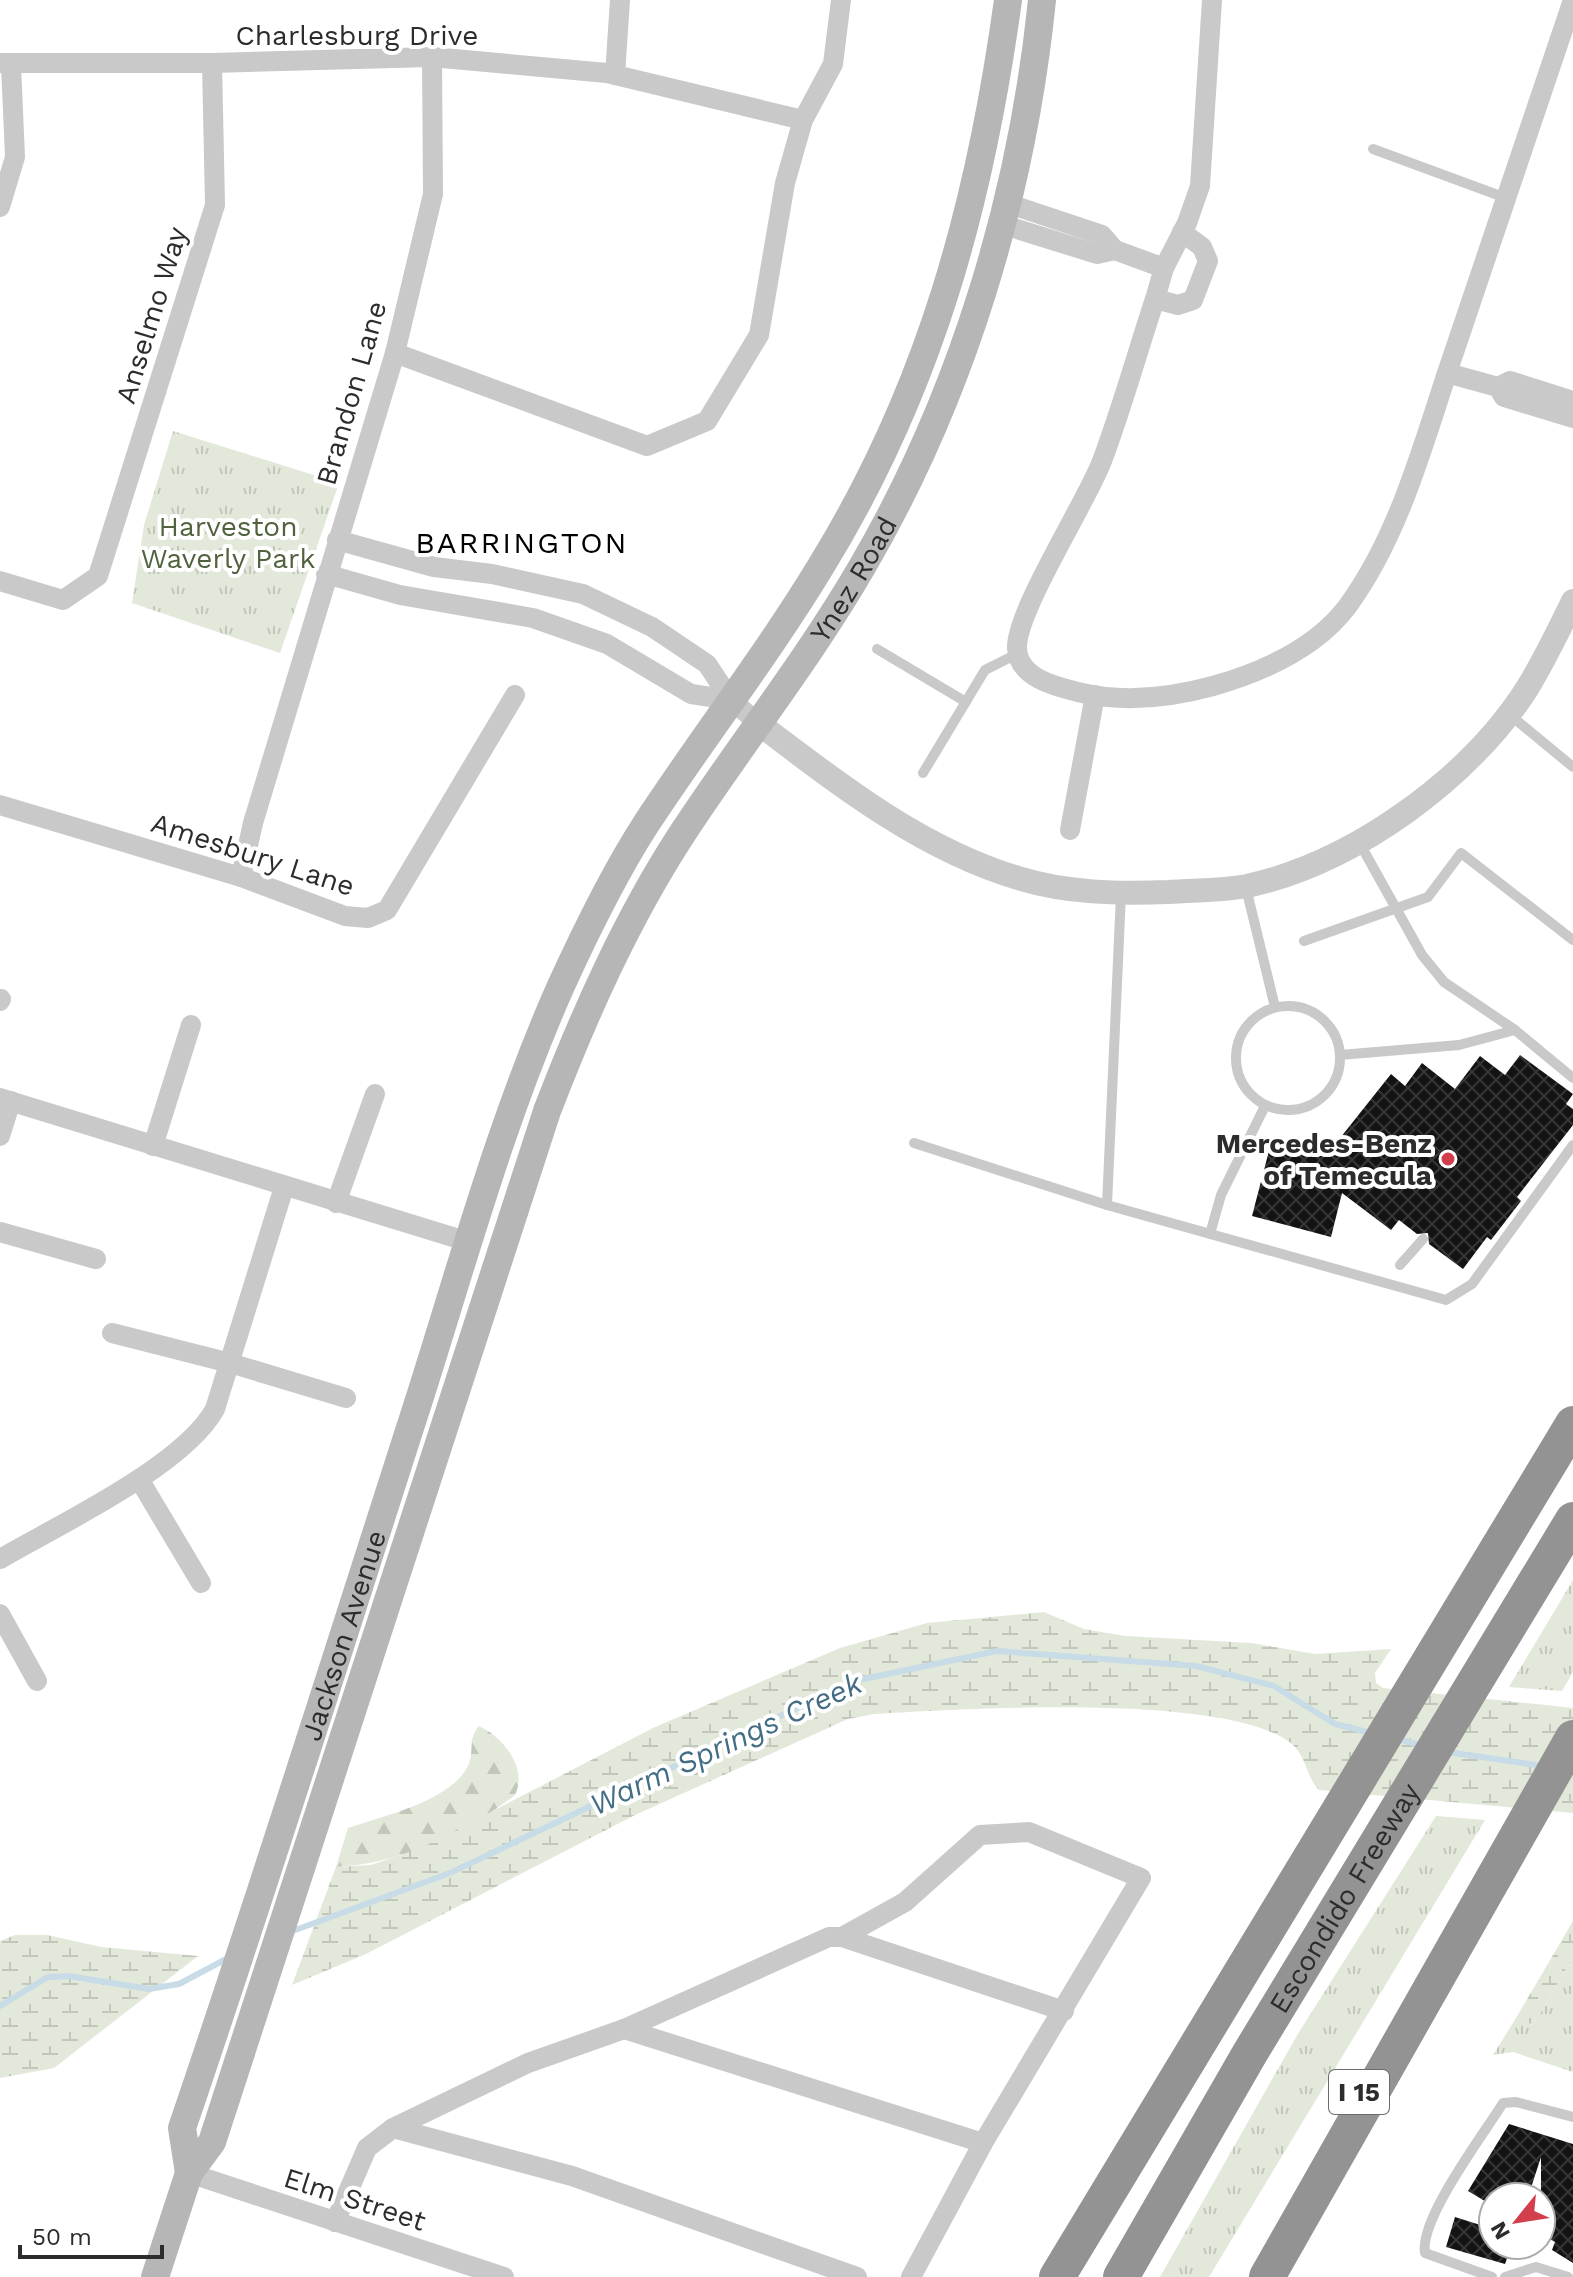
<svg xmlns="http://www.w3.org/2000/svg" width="1573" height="2277" font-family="'Work Sans',sans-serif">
<defs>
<pattern id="grass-tufts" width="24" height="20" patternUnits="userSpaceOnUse" patternTransform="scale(2)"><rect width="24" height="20" fill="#e2e8da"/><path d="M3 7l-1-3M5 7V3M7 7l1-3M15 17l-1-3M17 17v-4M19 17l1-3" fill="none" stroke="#c2c7bb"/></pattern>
<pattern id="forest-firs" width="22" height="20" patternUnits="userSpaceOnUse" patternTransform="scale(2)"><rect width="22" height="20" fill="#e2e8da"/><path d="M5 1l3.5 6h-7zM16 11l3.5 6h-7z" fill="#c2c7bb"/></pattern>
<pattern id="wetland-marsh" width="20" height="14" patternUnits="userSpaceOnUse" patternTransform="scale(2)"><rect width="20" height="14" fill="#e2e8da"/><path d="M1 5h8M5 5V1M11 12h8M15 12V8" fill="none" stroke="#c2c7bb"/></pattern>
<pattern id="building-cross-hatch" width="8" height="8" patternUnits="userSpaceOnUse" patternTransform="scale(2)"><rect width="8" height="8" fill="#131313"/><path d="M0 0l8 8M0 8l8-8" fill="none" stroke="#363636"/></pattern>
</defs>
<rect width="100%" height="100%" fill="#fff"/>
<!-- grass -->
<g fill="url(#grass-tufts)">
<path d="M173,431L339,483L280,653L132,603L144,525Z"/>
<path d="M1573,1580V1672L1562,1691L1509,1687Z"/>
<path d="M1436,1816L1485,1820L1209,2277H1160L1299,2032Z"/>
<path d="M1573,1957V2072L1513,2052L1493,2055L1516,2018L1533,2025Z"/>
</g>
<!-- forest -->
<path fill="url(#forest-firs)" d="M479,1726C503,1737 528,1768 515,1795C465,1834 399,1864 336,1867L348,1828C383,1816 451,1801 468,1766C475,1751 467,1740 479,1726Z"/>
<!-- wetland -->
<g fill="url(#wetland-marsh)">
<path d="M1044,1612L1084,1629L1125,1636L1251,1643L1315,1654L1391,1649L1375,1673L1376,1683L1383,1688L1573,1708V1813L1319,1790C1306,1777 1307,1757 1292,1744C1228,1692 959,1709 874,1714L848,1719L635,1815L366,1954L292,1985L336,1867L371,1865L421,1848L655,1727L840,1648L927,1623Z"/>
<path d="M1573,1921V1957L1533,2025L1516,2018Z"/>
<path d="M15,1935H47L101,1947L198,1956L54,2068L0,2078V1941Z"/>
</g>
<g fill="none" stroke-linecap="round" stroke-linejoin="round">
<!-- stream -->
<g stroke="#c8dce7" stroke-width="6">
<path d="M1397,1739L1421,1745"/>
<path d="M1447,1752L1543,1766"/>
<path d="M290,1932L450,1873L854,1681L997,1651L1196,1666L1274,1686L1335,1724L1371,1733"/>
<path d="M0,2006L48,1977L69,1976L149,1989L179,1984L228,1958"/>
</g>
</g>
<!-- building -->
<g fill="url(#building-cross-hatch)">
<path d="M1520,1055L1573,1094L1566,1104L1573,1109V1125L1517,1197L1521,1201L1491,1240L1487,1237L1463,1269L1429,1244L1428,1233L1417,1234L1399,1220L1391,1230L1342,1193L1331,1237L1252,1216L1271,1143L1325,1157L1391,1074L1405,1086L1422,1063L1455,1089L1480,1056L1505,1075Z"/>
<path d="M1509,2124L1573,2144V2263L1552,2250L1555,2242L1541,2234V2157L1528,2197H1493V2206L1468,2191Z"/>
<path d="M1455,2217L1493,2229V2245H1512L1505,2264L1446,2247Z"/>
</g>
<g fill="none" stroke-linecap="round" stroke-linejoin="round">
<!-- service -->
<g stroke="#c9c9c9" stroke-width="10">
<path d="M1373,149L1506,198"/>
<path d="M877,649L966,702"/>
<path d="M1510,715L1573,767"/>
<path d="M923,773L985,670L1019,653"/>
<path d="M1359,842L1422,955L1444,982L1515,1030"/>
<path d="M1246,888L1275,1007"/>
<path d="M1121,894L1107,1205L1446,1300L1472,1284L1573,1145"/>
<path d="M1304,941L1428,897L1461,853L1573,940"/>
<circle cx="1288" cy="1058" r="52"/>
<path d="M1340,1055L1459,1045L1515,1030L1573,1078"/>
<path d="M914,1143L1107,1205"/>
<path d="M1210,1234L1221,1195L1265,1106"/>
<path d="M1400,1265L1423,1239"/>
<path d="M1492,2277L1425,2253C1419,2219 1484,2134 1503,2103L1516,2102L1573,2117"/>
<path d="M1505,2277L1536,2267L1568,2277"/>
</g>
<!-- minor -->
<g stroke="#c9c9c9" stroke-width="20">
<path d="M1573,0L1447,373L1498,387L1504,397L1573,418"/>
<path d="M0,63H212L432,57L607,73L803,120"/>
<path d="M615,75L620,0"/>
<path d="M1006,203L1102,235L1115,250L1164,268L1187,223L1200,186L1212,0"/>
<path d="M0,207L15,157L11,65"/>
<path d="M1001,224L1097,254L1115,250"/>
<path d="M1164,268L1155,299L1178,305L1193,300L1208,261L1202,247L1182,232"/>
<path d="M1155,299C1137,353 1122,408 1102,461C1086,503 1016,611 1017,648C1018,679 1058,687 1082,693C1126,703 1169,698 1213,686C1262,672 1315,649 1347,607C1397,539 1421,452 1447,373"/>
<path d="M395,353L647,446L707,421L759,335L785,183L803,120L833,64L841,0"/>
<path d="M1498,387L1510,381L1573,401"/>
<path d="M337,540L434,567L492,574L583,594L652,627L707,664L731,700L758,723"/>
<path d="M326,574L400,595L533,618L607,644L691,694L731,700"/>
<path d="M0,581L63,600L98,576L215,205L212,63"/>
<path d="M0,805L241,877L345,916L368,918L387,910L515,695"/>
<path d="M1070,830L1095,695"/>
<path d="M241,877L253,823L395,353L433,194L432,57"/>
<path d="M0,1001L1,999"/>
<path d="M0,1098L469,1242"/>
<path d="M0,1136L11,1101"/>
<path d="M153,1146L191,1025"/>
<path d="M336,1203L375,1094"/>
<path d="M0,1232L96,1259"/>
<path d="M112,1333L230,1363L346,1398"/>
<path d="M139,1479L201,1583"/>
<path d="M0,1559C58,1525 184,1466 215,1409L284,1187"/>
<path d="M0,1614L37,1681"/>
<path d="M842,1937L905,1902L980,1835L1029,1832L1141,1878L983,2143L911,2277"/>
<path d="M624,2029L829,1937H842L1064,2011"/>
<path d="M393,2128L572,2176L857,2277"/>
<path d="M189,2173L504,2277"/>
<path d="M335,2222L367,2148L393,2128L528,2063L624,2029L983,2143"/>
</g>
<!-- tertiary -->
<path stroke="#c9c9c9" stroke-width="24" d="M758,723C837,783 921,849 1018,878C1067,893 1117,894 1168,892C1194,890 1221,891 1247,886C1353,863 1470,779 1528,687C1545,659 1559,630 1573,601"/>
<!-- secondary -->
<g stroke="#b6b6b6" stroke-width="28">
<path id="s1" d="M189,2173L182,2128C264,1888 340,1645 418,1403C462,1265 501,1121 560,988C585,933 613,875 646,824C703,737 767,655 821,566C930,389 980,204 1008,0"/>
<path id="s2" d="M155,2277L189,2173L212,2142L547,1111C584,1015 626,920 682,834C741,744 808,660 862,567C962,396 1022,197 1042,0"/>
</g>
<!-- motorway -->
<g stroke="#939393" stroke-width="36">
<path d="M1057,2277L1573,1424"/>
<path id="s3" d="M1121,2277L1250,2053L1573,1520"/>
<path d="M1267,2277L1573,1738"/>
</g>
</g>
<!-- markers -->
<circle fill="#d33e4d" stroke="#fff" stroke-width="3" cx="1448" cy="1159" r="8"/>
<g text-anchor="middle" stroke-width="8" stroke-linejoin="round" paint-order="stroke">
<!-- shield labels -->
<rect fill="#fff" stroke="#6b6b6b" stroke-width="2" x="1329" y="2070" width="60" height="44" rx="6"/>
<g font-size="26" font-weight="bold" fill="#2c2c2c">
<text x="1359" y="2101">I 15</text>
</g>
<!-- street labels -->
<g font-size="28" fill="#2c2c2c" stroke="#fff">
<text x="357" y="45">Charlesburg Drive</text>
<text transform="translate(151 315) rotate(-73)" y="10">Anselmo Way</text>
<text transform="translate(351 393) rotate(-74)" y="10">Brandon Lane</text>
<text dy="10" stroke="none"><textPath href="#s2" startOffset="1848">Ynez Road</textPath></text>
<text transform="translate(253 854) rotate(18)" y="10">Amesbury Lane</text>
<text dy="10" stroke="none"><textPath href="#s1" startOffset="564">Jackson Avenue</textPath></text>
<text dy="10" stroke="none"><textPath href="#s3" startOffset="440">Escondido Freeway</textPath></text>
<text transform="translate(355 2199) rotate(18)" y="10">Elm Street</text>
</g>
<!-- park labels -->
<g font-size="28" fill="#50623e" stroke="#fff">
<text x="228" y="536">Harveston<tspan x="228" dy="32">Waverly Park</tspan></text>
</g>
<!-- poi labels -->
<g font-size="28" font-weight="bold" fill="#2c2c2c" stroke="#fff" text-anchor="end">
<text x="1432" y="1153">Mercedes-Benz<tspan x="1432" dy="32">of Temecula</tspan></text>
</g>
<!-- neighbourhood labels -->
<g font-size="30" letter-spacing="2" fill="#000" stroke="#fff">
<text x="522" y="553">BARRINGTON</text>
</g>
<!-- water labels -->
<g font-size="30" font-style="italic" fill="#436d85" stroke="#fff">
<text transform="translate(726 1744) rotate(-25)" y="10">Warm Springs Creek</text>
</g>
</g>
<!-- north arrow -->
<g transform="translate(1517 2221) rotate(240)"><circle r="38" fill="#ffffff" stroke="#ababab" stroke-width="2"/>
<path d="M0-6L14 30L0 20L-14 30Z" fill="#d33e4d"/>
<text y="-12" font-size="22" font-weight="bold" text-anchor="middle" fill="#2c2c2c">N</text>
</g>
<!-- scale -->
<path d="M20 2245v12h142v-12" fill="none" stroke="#2c2c2c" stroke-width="4"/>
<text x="32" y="2245" font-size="24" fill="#2c2c2c" stroke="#ffffff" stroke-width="6" paint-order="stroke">50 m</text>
</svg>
